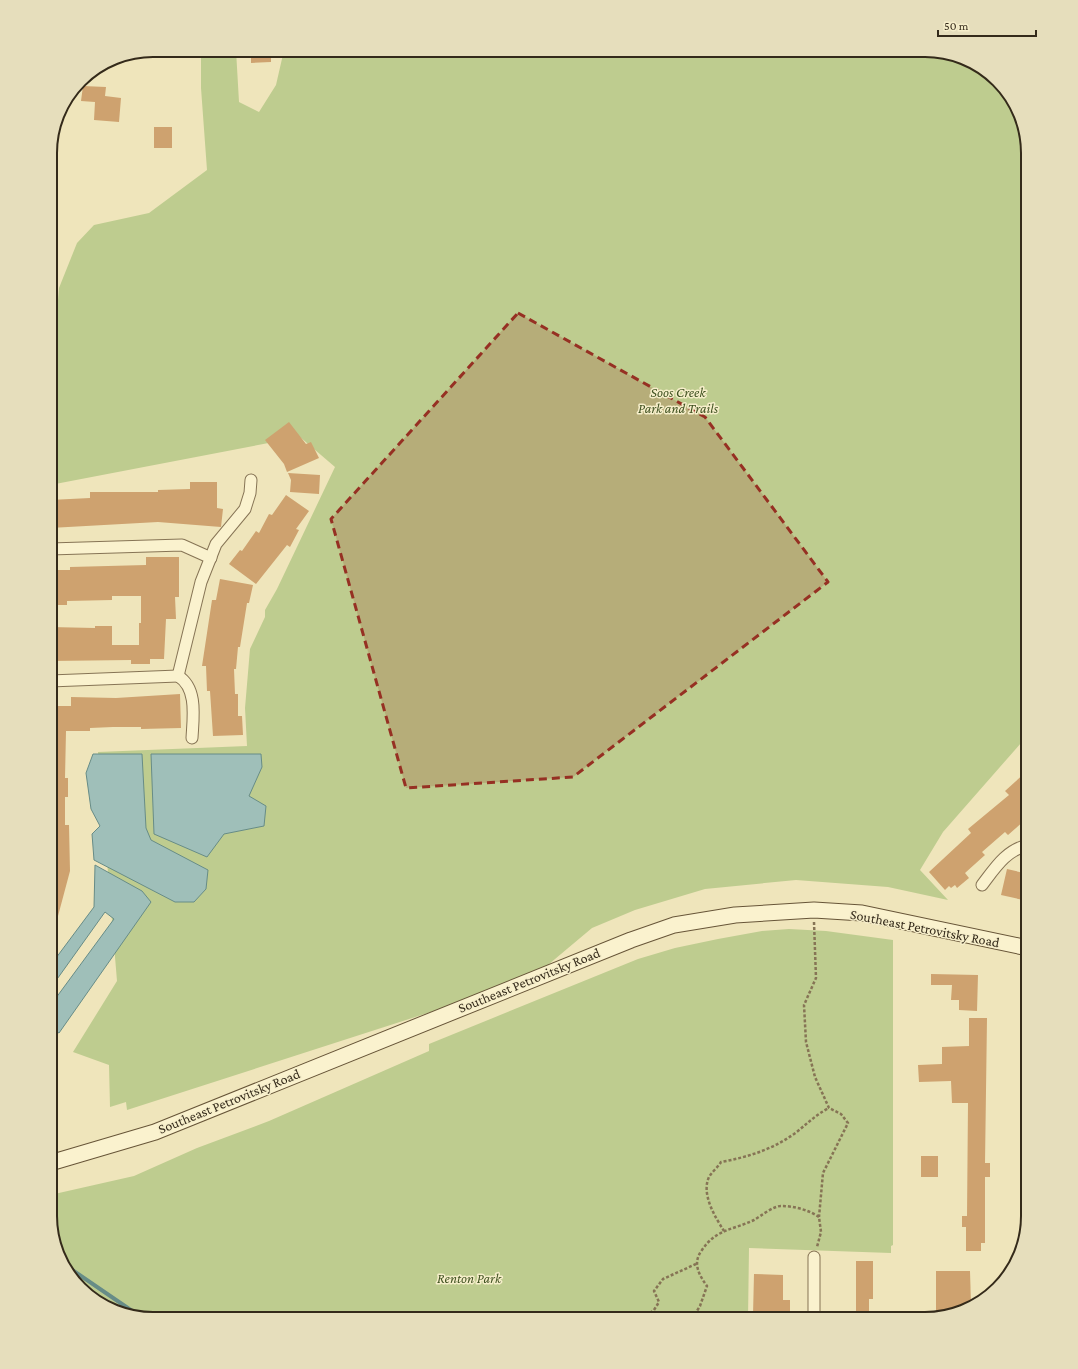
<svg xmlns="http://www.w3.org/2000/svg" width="1078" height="1369" font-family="'Crimson Pro',serif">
<rect width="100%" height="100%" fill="#efe5bb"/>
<!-- green -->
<g fill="#becc8f">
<path d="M201,50H236L239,102L259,112L276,85L284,50H931L976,64L1011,96L1028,153V735L943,832L920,870L948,900L888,887L796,880L705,889L635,910L592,928L530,980L127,1110L126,1102L110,1107L109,1065L73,1052L117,981L98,752L247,746L245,708L250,649L265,617V610L277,589L335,467L300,437L50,485V350L54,349L59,288L77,243L94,225L149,213L207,170L201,88Z"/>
<path d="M789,929L826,931L893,940V1245L891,1246V1253L749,1248L748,1319H153L102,1305L67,1273L50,1216V1195L134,1176L197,1148L269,1121L429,1051V1044L638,959L675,948L718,939L762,931Z"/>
</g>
<!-- water -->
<g fill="#9fbfb9" stroke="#678c87">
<path d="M93,754H142L146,828L151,840L208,870L206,889L194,902H175L94,860L92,834L100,826L91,809L86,773Z"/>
<path d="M151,754H261L262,767L249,796L266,806L264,826L224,834L207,857L154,834Z"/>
<path d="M95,865L142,891L151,902L59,1033L50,1028V1006L114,919L105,912L50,989V966L94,907Z"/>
</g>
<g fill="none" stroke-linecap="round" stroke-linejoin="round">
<!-- stream -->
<path stroke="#678c87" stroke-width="4" d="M65,1265L138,1315"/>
</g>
<!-- building -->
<g fill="#cea26f">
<path d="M251,50H271V62L251,63Z"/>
<path d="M83,86L106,87L105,96L121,98L119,122L94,120L95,102L81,101Z"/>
<rect x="154" y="127" width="18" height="21"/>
<path d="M289,422L306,444L311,442L319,458L287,472L284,464L265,440Z"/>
<path d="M288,473L320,475L319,494L290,492L291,480Z"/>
<path d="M190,482H217V508L223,509L221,527L158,522L50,528V500L90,498V492H158V490L190,489Z"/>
<path d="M286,495L309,511L296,529L299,530L290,547L287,545L256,584L229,564L240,550L242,551L256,531L259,533L269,514L272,515Z"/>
<path d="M146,557H179V597H175L176,619H166L164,659H150V664H131V660L50,661V627L95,628V626H112V645H139V623H141V596H112V600L67,601V605H50V570H70V567L146,565Z"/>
<path d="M220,579L253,585L249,603H247L240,647H238L236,669H234L235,694H238V716H242L243,735L213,736L210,691H207L206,666H202L212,600H216Z"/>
<path d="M180,694L181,728L141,729V727H113L90,728V731H66L65,778H68V797H65V825H69L70,871L54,931H50V706H71V697L116,698Z"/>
<path d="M1028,770V808L1021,814L1025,820L1008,835L1005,832L982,852L985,855L965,873L969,878L957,888L955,885L951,888L949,886L945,890L929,872L971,833L968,829L1009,795L1005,791Z"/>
<path d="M1007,869L1028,874V889L1026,888L1023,900L1001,895Z"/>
<path d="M931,974L978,975L977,1011L959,1010V1000H951L952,985H931Z"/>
<path d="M969,1018H987L985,1163H990V1177H985V1243H981V1251H966V1227H962V1216H967L968,1103H952L951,1081L919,1082L918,1065L942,1064V1047L969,1046Z"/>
<rect x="921" y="1156" width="17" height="21"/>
<path d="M856,1261H873V1299H869V1319H856Z"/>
<path d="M936,1271H970L971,1305L936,1316Z"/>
<path d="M754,1274L783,1275V1300H790V1316L753,1315Z"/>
</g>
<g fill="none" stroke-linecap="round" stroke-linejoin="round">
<!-- minor casing -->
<g stroke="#867455" stroke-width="13">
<g id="minor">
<path d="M50,549L182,545L211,558"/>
<path d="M178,676L201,582L216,544L245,509L250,493L251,480"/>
<path d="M178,676C198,688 193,718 192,738"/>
<path d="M50,681L178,676"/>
<path d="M982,885C995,868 1006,850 1028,845"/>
<path d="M1027,1221V1006"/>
<path d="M814,1319V1257"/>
</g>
</g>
<!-- secondary casing -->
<g stroke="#675538" stroke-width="17">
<path id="secondary" d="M50,1163L155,1132L631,940L674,925L735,915L814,910L862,913L1028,948"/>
</g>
<!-- path -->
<g stroke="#867455" stroke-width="2.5" stroke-dasharray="3 2" stroke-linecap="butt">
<path d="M814,922L816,978L804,1005L806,1042L815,1077L829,1108L841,1114L848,1123L823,1173L819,1217"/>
<path d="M724,1231C715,1217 701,1194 709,1177C712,1172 718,1167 721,1162C748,1157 771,1150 794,1134C806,1125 815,1115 829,1108"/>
<path d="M642,1319L654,1310L659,1302L654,1291L663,1279L696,1264"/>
<path d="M692,1319L700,1306L707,1286C699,1275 692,1263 702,1250C716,1229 733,1230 754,1220C761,1216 773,1206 781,1206C794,1206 809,1210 819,1217L821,1232L817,1247"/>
</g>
<!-- minor -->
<use href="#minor" stroke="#faf2ce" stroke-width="11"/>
<!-- secondary -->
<use href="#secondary" stroke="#faf2ce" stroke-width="15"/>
</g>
<!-- marked area -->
<path fill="#963023" fill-opacity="0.2" stroke="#963023" stroke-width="3" stroke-dasharray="8 5" stroke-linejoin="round" d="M518,313L705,417L828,582L573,777L406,788L331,519Z"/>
<g text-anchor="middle" stroke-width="3" stroke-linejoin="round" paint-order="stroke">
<!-- park labels -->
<g font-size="14" font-style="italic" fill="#3f5120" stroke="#f6eeca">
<text x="678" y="397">Soos Creek<tspan x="678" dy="16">Park and Trails</tspan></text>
<text x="469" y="1283">Renton Park</text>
</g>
<!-- street labels -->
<g font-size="14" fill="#342a1a" stroke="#f6eeca">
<text transform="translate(925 928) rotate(11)" y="5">Southeast Petrovitsky Road</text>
<text transform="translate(529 980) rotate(-22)" y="5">Southeast Petrovitsky Road</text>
<text transform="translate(229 1101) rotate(-22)" y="5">Southeast Petrovitsky Road</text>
</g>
</g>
<!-- crop -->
<path d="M0 0H1078V1369H0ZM153 57H925A96 96 0 0 1 1021 153V1216A96 96 0 0 1 925 1312H153A96 96 0 0 1 57 1216V153A96 96 0 0 1 153 57Z" fill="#e6debc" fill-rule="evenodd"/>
<path fill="none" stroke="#342a1a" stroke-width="2" d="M153 57H925A96 96 0 0 1 1021 153V1216A96 96 0 0 1 925 1312H153A96 96 0 0 1 57 1216V153A96 96 0 0 1 153 57Z"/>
<!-- scale -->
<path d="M938 30v6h98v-6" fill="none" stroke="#342a1a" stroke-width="2"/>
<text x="944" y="30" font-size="12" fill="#342a1a" stroke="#f6eeca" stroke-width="3" paint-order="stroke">50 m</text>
</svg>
